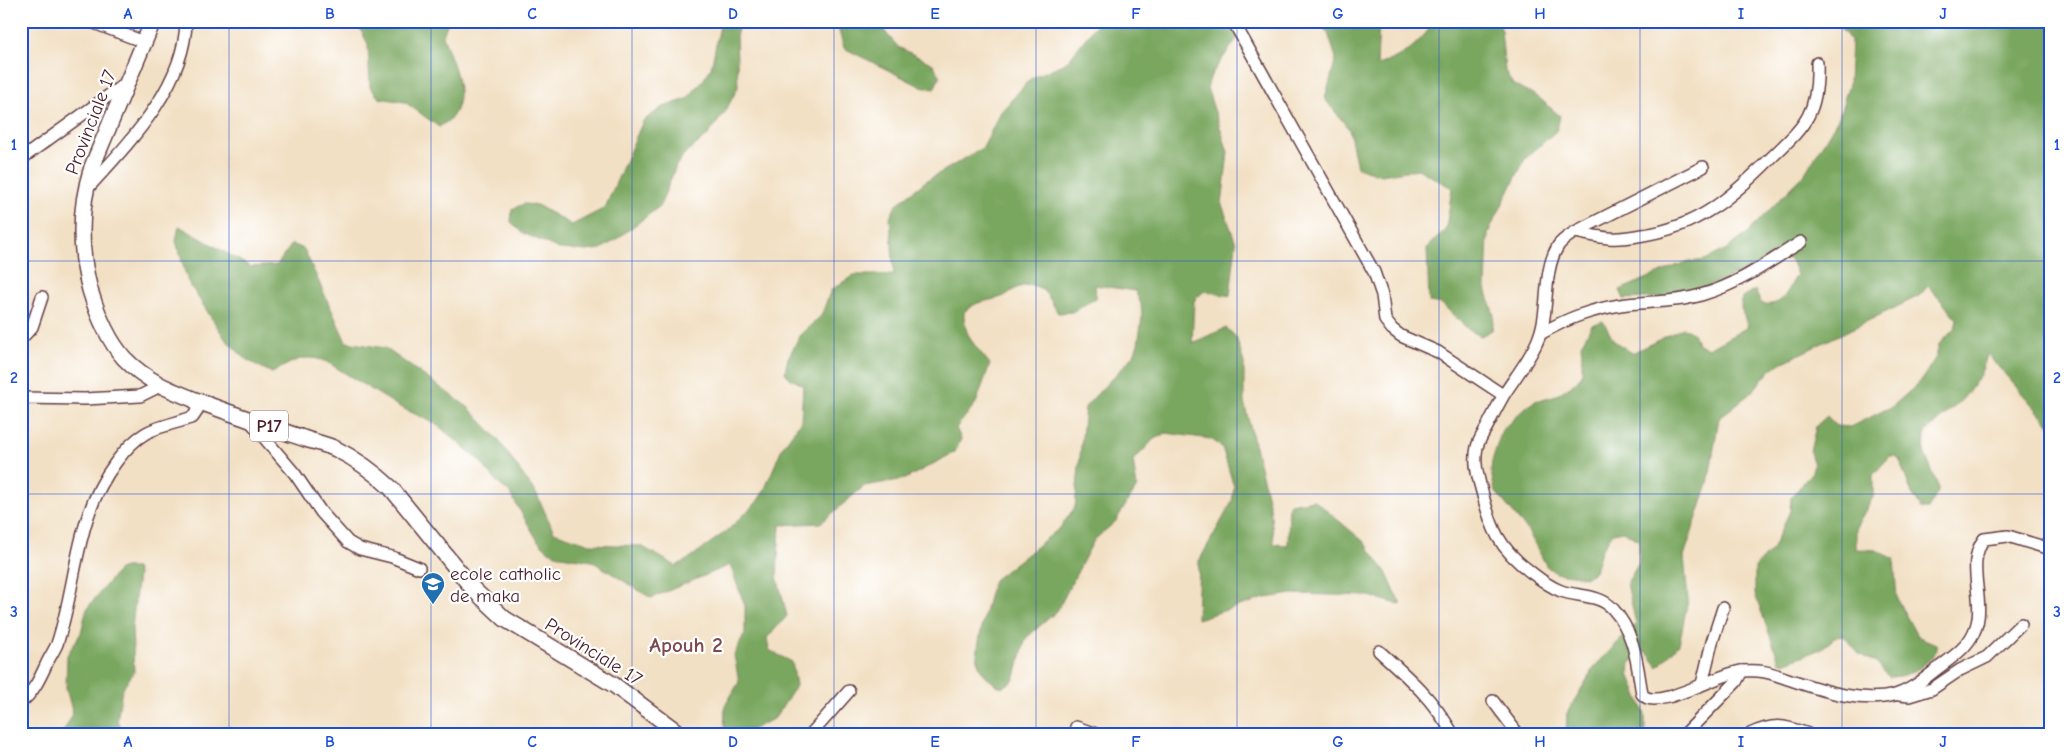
<svg xmlns="http://www.w3.org/2000/svg" width="2071" height="755" font-family="'Comic Neue',sans-serif">
<rect width="100%" height="100%" fill="#fff"/>
<filter id="ink" filterUnits="userSpaceOnUse"><feTurbulence type="fractalNoise" baseFrequency=".02" numOctaves="2"/><feDisplacementMap in="SourceGraphic" scale="10" xChannelSelector="R" yChannelSelector="G"/><feConvolveMatrix kernelMatrix="1 2 1 2 8 2 1 2 1" color-interpolation-filters="sRGB"/></filter>
<filter id="wash" filterUnits="userSpaceOnUse"><feTurbulence type="fractalNoise" baseFrequency=".0096" numOctaves="4" result="noise"/><feDisplacementMap in="SourceGraphic" scale="20" xChannelSelector="R" yChannelSelector="G"/><feGaussianBlur stdDeviation="1.12" result="paint"/><feColorMatrix in="noise" values="0 0 0 0 0 0 0 0 0 0 0 0 0 0 0 0 0 1.4 0 .05"/><feComposite in="paint" operator="in"/></filter>
<g filter="url(#wash)">
<rect width="100%" height="100%" fill="#f2e0c4"/>
<!-- forest -->
<g fill="#7aa761" stroke="#626346">
<path d="M356,21H448L443,36C451,60 469,93 452,117C449,121 443,124 439,127L405,102L379,98L370,87L368,44Z"/>
<path d="M721,21H743L740,23L736,36L738,87L725,112L707,136L684,154L676,166L660,206L614,241L601,249L587,251L559,249L521,232L511,222L512,209L524,204L537,205L572,225L605,208L643,121L663,107L687,99L704,79L711,68Z"/>
<path d="M836,21H876L898,47L933,64L940,76L934,89L920,86L844,48Z"/>
<path d="M1099,21H1227L1238,37L1211,75L1207,88L1228,152L1222,205L1236,243L1230,296L1204,291L1194,301L1192,343L1226,328L1236,337L1244,363V402L1270,507L1274,544L1288,545L1289,504L1314,500L1363,541L1386,572L1401,605L1369,596L1293,594L1265,598L1197,619L1199,561L1232,502L1234,487L1222,447L1211,439L1166,433L1154,439L1133,461L1137,487L1115,522L1094,540L1057,611L1026,638L1014,680L1002,688C990,682 981,673 977,660C975,652 990,590 994,580L1060,528L1075,507L1085,407L1134,355L1138,344L1142,318L1141,304L1135,291L1095,285L1096,298L1072,312L1058,313C1048,296 1041,278 1017,288C1012,290 1008,294 1004,296C987,303 980,298 964,312C963,336 976,346 990,364L976,403L956,428L961,439L955,452L905,479L864,486L821,523L780,525L777,576L787,616L767,638L769,650L792,662L796,686L775,718L743,734L724,733L725,706L739,682L734,655L745,633V606L730,565L651,598L592,561L561,556L549,551L538,541L509,492L498,483L479,460L436,424L398,406L327,362C303,352 293,362 272,373L247,360L226,340L188,282L176,241L179,226L251,267L277,265L292,244L304,249L346,342L385,348L469,408L497,438L537,495L554,532L590,544L641,546L676,566L687,560L728,530L757,502L764,491L782,448L801,421L803,385L789,378L785,372L788,358L801,334L821,316L831,290L854,275H894L890,218L896,205L926,181L983,148L1000,113L1030,79L1067,62Z"/>
<path d="M1310,21H1379L1377,65C1404,57 1419,44 1435,21H1500L1505,71L1513,84L1538,97L1560,116L1557,130L1525,159L1488,233L1486,288L1494,316L1492,330L1481,336L1470,331L1442,304L1429,302L1427,247L1446,229L1452,188L1418,169L1381,175L1357,167L1349,129L1325,99L1336,58L1328,33L1319,23Z"/>
<path d="M1835,21H2050V425L1987,354C1979,391 1952,409 1925,432L1924,452L1938,486V492L1928,509H1922L1911,492L1900,461L1896,456H1890L1873,475V497L1856,527V549L1876,550L1894,559L1897,599L1917,636L1936,644L1937,650C1926,667 1909,677 1889,677L1876,663L1859,654L1843,635L1837,636L1821,649L1784,663L1779,661L1755,594V567L1773,548L1790,511L1791,498L1812,472L1814,465L1810,452L1816,426L1827,416L1836,426L1850,427L1893,406L1920,382L1936,357L1939,344L1955,329L1957,319L1928,286L1919,296L1773,367L1752,392L1719,418L1708,484L1684,556L1688,600L1679,644L1658,667L1646,651L1630,663L1629,674L1645,714V734H1566L1567,713L1595,666L1636,624L1627,583L1639,563V541L1623,531L1613,533L1601,551L1595,571L1587,577L1556,573L1547,567L1528,531L1495,491L1491,472L1492,461L1502,430L1526,407L1535,401L1557,395L1575,383L1582,375V343L1592,325L1603,321L1614,341L1632,353L1683,328L1693,333L1697,343L1708,349L1748,327L1741,308L1742,298L1755,290L1762,304C1785,307 1786,291 1797,275L1792,262L1783,255L1684,296L1624,299L1620,290L1683,263L1705,260L1725,250L1743,237L1804,175L1839,117L1849,84L1851,41Z"/>
<path d="M125,568H136L138,574L132,628L134,672L122,689L117,721L127,734H62L73,714L66,688L67,655L81,633L86,611L89,606L115,574L119,570Z"/>
</g>
</g>
<g filter="url(#ink)">
<g fill="none" stroke-linecap="round" stroke-linejoin="round">
<!-- minor casing -->
<g stroke="#633c42" stroke-width="14">
<g id="minor">
<path d="M89,21L144,42"/>
<path d="M1233,21L1374,272L1382,295L1385,320L1392,329L1401,336L1438,352L1503,395"/>
<path d="M21,159L126,83"/>
<path d="M86,190C127,145 185,87 186,21"/>
<path d="M1575,232C1586,234 1598,237 1609,238C1620,239 1632,237 1643,235C1697,227 1731,198 1769,160C1804,126 1819,115 1817,63"/>
<path d="M1542,333C1568,318 1590,310 1620,305C1648,301 1676,303 1704,294C1739,284 1770,261 1801,242"/>
<path d="M21,339L32,327L42,297"/>
<path d="M21,398L85,399L140,396L160,386"/>
<path d="M250,421L295,474L321,512L348,542L360,549L392,557L419,568"/>
<path d="M1379,651C1410,679 1431,697 1453,734"/>
<path d="M1742,671C1767,669 1774,675 1797,682C1827,692 1863,703 1895,695C1910,691 1924,679 1937,669C1951,658 1967,648 1974,632C1988,603 1964,565 1984,539L2008,536L2050,549"/>
<path d="M1702,684L1712,642L1723,608"/>
<path d="M1899,695L1909,696L1932,689L1960,670L1987,657L2021,624"/>
<path d="M1493,701L1518,734"/>
<path d="M21,702C33,693 40,678 46,665C49,658 54,651 57,644C78,581 74,518 116,462C124,451 134,440 146,433C156,427 180,422 193,417L197,411L195,400"/>
<path d="M1076,727L1096,734"/>
<path d="M811,734L849,691"/>
<path d="M1685,734L1736,682L1742,671C1721,672 1655,713 1642,694C1637,664 1635,633 1613,609C1600,594 1578,597 1561,591C1550,587 1541,580 1532,573C1498,548 1491,528 1481,488C1477,474 1474,461 1477,447C1479,439 1485,431 1489,423C1494,413 1499,403 1505,393C1516,376 1529,360 1537,342C1551,312 1541,274 1558,246C1562,240 1569,236 1575,232L1703,167"/>
<path d="M1750,734C1774,723 1783,725 1808,734"/>
</g>
</g>
<!-- major casing -->
<g stroke="#633c42" stroke-width="18">
<path id="major" d="M153,21L92,167C79,208 79,249 90,290C97,313 108,340 124,358C147,382 172,391 203,403C236,415 269,427 303,438C314,442 325,444 336,449C356,459 374,472 391,488L474,590L505,619L614,685L680,734"/>
</g>
<!-- minor -->
<use href="#minor" stroke="#fff" stroke-width="11"/>
<!-- major -->
<use href="#major" stroke="#fff" stroke-width="15"/>
</g>
</g>
<!-- grid -->
<path fill="none" stroke="#1d4ed8" stroke-width="1" stroke-opacity="0.55" d="M229,21V734M431,21V734M632,21V734M834,21V734M1036,21V734M1237,21V734M1439,21V734M1640,21V734M1842,21V734M21,261H2050M21,494H2050"/>
<!-- icons -->
<defs>
<g id="school-pin" transform="scale(1.25)"><path d="M0 17L-7.5 6A9.5 9.5 0 1 1 7.5 6Z" fill="#1f6fb2" stroke="#fff"/><path d="M0-5L7-2L0 1L-7-2ZM-4 1L0 2.5L4 1V4Q0 6-4 4Z" fill="#fff"/></g>
</defs>
<g fill-rule="evenodd">
<use href="#school-pin" x="433" y="584"/>
</g>
<g text-anchor="middle" stroke-width="4.5" stroke-linejoin="round" paint-order="stroke">
<!-- shield labels -->
<rect fill="#fff" stroke="#80626b" stroke-width="1" x="250" y="410.5" width="38" height="31" rx="4"/>
<g font-size="18" font-weight="bold" fill="#4a1f2b">
<text x="269" y="432">P17</text>
</g>
<!-- street labels -->
<g font-size="19" fill="#4a1f2b" stroke="#fff">
<text transform="translate(90 122) rotate(-69)" y="7">Provinciale 17</text>
<text transform="translate(594 651) rotate(32)" y="7">Provinciale 17</text>
</g>
<!-- poi labels -->
<g font-size="19" fill="#4a1f2b" stroke="#fff" text-anchor="start">
<text x="450" y="580">ecole catholic<tspan x="450" dy="22">de maka</tspan></text>
</g>
<!-- quarter labels -->
<g font-size="21" font-weight="bold" fill="#7e494e" stroke="#fff">
<text x="686" y="652">Apouh 2</text>
</g>
</g>
<!-- margin -->
<rect width="2071" height="755" fill="none" stroke="#fff" stroke-width="55"/>
<rect x="28" y="28" width="2016" height="700" fill="none" stroke="#1d4ed8" stroke-width="2"/>
<g font-size="16" text-anchor="middle" font-weight="bold" fill="#1d4ed8">
<text x="128" y="19">A</text>
<text x="330" y="19">B</text>
<text x="532" y="19">C</text>
<text x="733" y="19">D</text>
<text x="935" y="19">E</text>
<text x="1136" y="19">F</text>
<text x="1338" y="19">G</text>
<text x="1540" y="19">H</text>
<text x="1741" y="19">I</text>
<text x="1943" y="19">J</text>
<text x="14" y="150">1</text>
<text x="2057" y="150">1</text>
<text x="14" y="383">2</text>
<text x="2057" y="383">2</text>
<text x="14" y="617">3</text>
<text x="2057" y="617">3</text>
<text x="128" y="747">A</text>
<text x="330" y="747">B</text>
<text x="532" y="747">C</text>
<text x="733" y="747">D</text>
<text x="935" y="747">E</text>
<text x="1136" y="747">F</text>
<text x="1338" y="747">G</text>
<text x="1540" y="747">H</text>
<text x="1741" y="747">I</text>
<text x="1943" y="747">J</text>
</g>
</svg>
